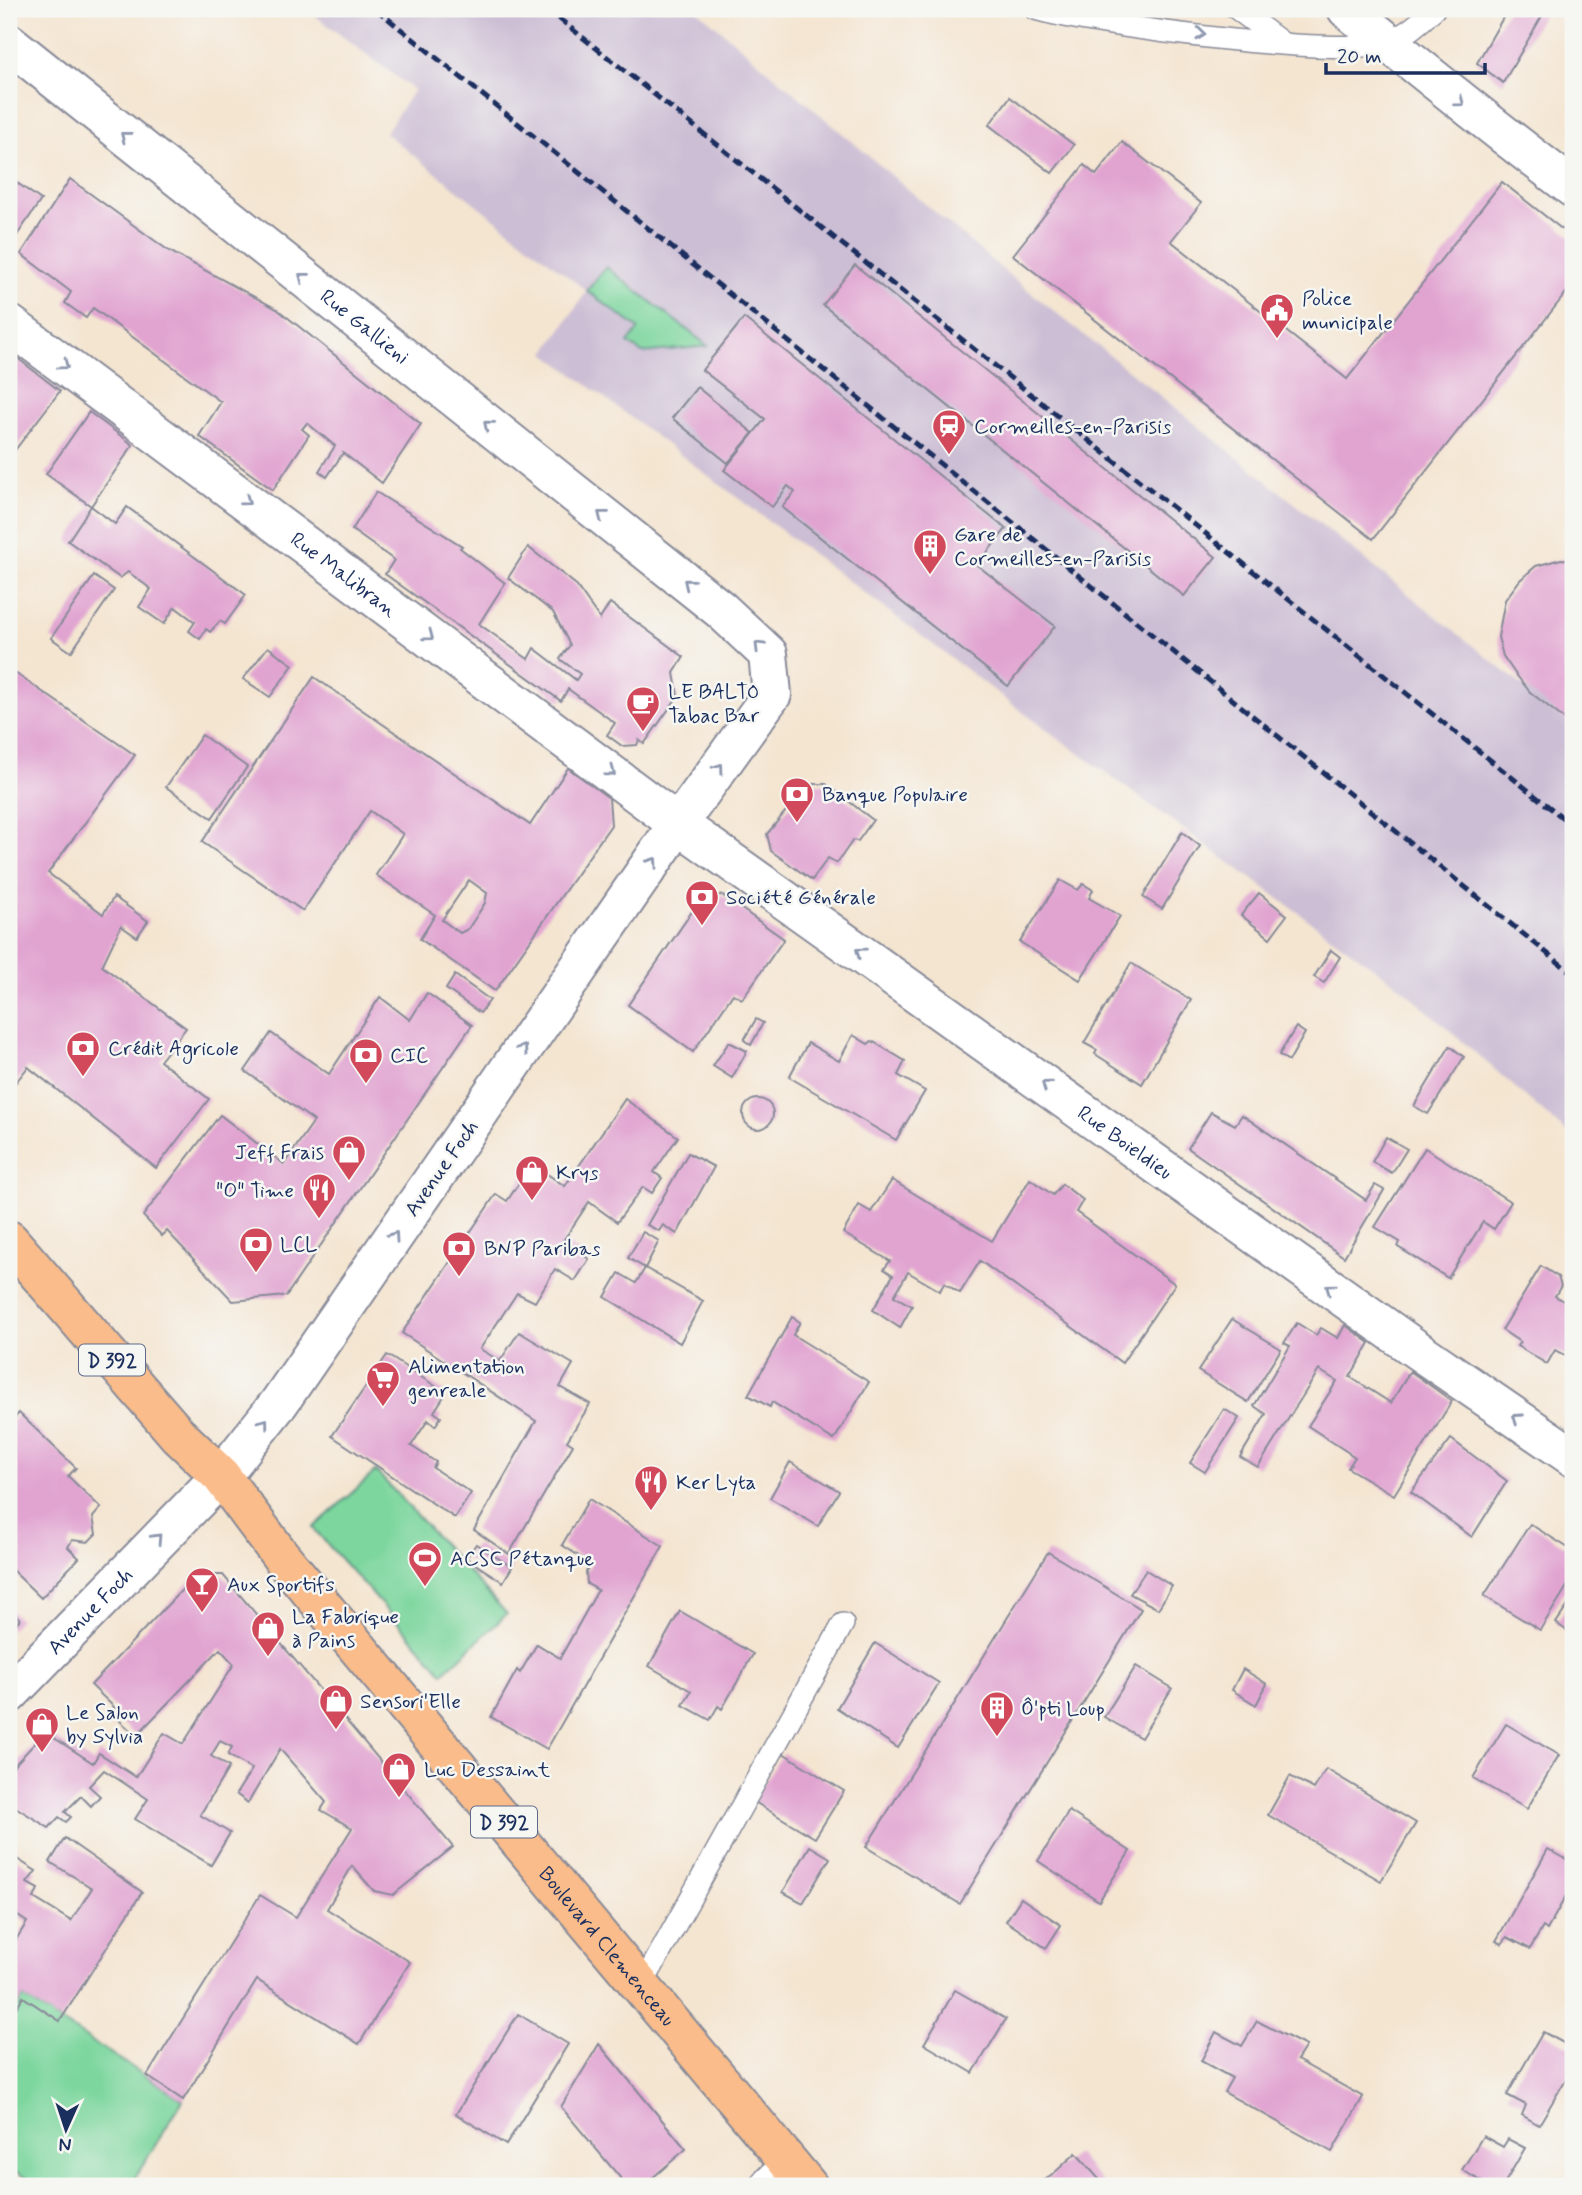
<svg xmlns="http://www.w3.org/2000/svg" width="1582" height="2195" font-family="Mynerve,sans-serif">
<rect width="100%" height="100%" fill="#f6f6f2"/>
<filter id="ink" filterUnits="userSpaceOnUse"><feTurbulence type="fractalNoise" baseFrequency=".0143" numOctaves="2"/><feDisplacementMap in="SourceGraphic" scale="14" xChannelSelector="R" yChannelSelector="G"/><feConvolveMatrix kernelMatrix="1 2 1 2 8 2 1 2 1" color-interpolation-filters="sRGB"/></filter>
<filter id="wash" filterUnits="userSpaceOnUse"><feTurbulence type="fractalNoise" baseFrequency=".00686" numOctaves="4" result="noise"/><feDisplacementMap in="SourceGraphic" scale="28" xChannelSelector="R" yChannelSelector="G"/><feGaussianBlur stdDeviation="1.57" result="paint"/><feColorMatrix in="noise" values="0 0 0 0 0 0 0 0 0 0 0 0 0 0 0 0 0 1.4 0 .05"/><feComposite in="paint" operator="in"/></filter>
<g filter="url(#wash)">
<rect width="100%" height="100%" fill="#f4e5d1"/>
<!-- industrial -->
<path fill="#ccbed4" d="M306,9H696L1004,271L1573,726V1138L1398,985L1036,722L545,353L587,291L385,133L414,90Z"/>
<!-- green -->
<g fill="#7bd69d" stroke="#4b827e" stroke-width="2">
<path d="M606,267L708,346L642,353L628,343L639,329L587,291Z"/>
<path d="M376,1471L507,1614L443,1673L313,1528Z"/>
<path d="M23,1997L183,2100L130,2186H41L9,2168V2019Z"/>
</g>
<g id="blocks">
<!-- building -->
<g fill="#e1a4d1" fill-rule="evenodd">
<path d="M1508,9H1546L1503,83L1477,63Z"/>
<path d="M1010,97L1074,145L1052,173L989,125Z"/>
<path d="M1122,142L1201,203L1171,241L1347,379L1502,182L1573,238V284L1373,539L1013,255L1084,165L1096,175Z"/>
<path d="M9,177L41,200L11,244L9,243Z"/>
<path d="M70,179L169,251L277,309L421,424L382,483L343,453L327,477L319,471L335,446L307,423L302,429L309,435L273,490L199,436L221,402L93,308L86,318L65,303L71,292L21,254Z"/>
<path d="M855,265L1216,557L1184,596L823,305Z"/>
<path d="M744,318L1006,529L977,565L1055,626L1008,686L782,507L795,492L788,486L772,507L724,470L765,419L702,370Z"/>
<path d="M16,357L60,391L15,450L9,445V368Z"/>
<path d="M697,387L753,433L728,463L672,418Z"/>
<path d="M89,412L133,445L91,506L115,524L127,507L246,595L225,624L220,621L210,632L206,629L200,639L189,631L195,622L175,607L164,624L139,607L151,589L128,572L120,578L68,541L91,506L46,474Z"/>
<path d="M376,492L462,546L460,548L505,583L479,624L528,659L534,648L576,680L580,674L560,659L570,645L553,612L508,578L528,547L575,584L600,619L610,603L684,657L674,673L678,696L644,744L639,740L637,745L622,746L607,735L615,723L568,689L561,701L385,574L394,560L352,530Z"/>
<path d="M1561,559L1573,560V726L1530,692L1514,672L1503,656L1498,637L1505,600L1520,580L1536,566Z"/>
<path d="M94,576L114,590L71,652L51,638Z"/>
<path d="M268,647L293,665L270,697L243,679Z"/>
<path d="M9,669L135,755L48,873L103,914L114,897L148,921L137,937L121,926L102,966L186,1028L160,1061L209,1099L156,1168L28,1067L9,1091Z"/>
<path d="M314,677L530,825L568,768L609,798L611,825L495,991L420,939L435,915L376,875L403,834L370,811L303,911L202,842ZM469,880L487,893L485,903L468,929L460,933L442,920Z"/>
<path d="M202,735L247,767L212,818L166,787Z"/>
<path d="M808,784H826L873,820L858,841L853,840L837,863L828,858L812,880L771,851L767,834Z"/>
<path d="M1182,832L1200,846L1162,909L1143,897Z"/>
<path d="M1060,880L1078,890L1083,884L1093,890L1089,898L1120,916L1080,980L1020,942Z"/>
<path d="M1259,893L1287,915L1270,938L1241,915Z"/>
<path d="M722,895L784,939L742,999L733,994L693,1052L628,1005L702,897Z"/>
<path d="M1331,950L1340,957L1324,983L1314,977Z"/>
<path d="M1131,963L1191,1000L1142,1084L1095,1054L1097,1050L1084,1043Z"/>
<path d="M455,975L490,1000L480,1013L446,989Z"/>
<path d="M427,993L472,1025L286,1296L233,1301L167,1231L162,1236L143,1216L220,1115L284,1164L314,1121L245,1071L271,1033L329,1074L380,997L410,1020Z"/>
<path d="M756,1019L763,1023L751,1045L744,1040Z"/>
<path d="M1296,1027L1305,1033L1289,1061L1279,1055Z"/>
<path d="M853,1035L868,1044L872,1041L905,1061L898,1075L925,1091L896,1140L789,1077L808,1043L839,1061Z"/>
<path d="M729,1042L747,1051L732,1078L713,1066Z"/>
<path d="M1450,1046L1464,1057L1428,1114L1414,1106Z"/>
<path d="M625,1099L678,1137L654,1172L662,1178L652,1193L643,1187L617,1222L589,1202L563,1241L589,1259L575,1281L555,1269L535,1302L517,1293L480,1349L500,1361L519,1332L573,1364L560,1387L590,1404L567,1441L573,1445L509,1554L474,1530L536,1421L402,1333L496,1194L507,1201L532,1164L565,1186Z"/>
<circle cx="758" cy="1114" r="15"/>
<path d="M1211,1112L1235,1125L1242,1115L1366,1200L1375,1185L1384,1190L1344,1257L1188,1148Z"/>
<path d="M1386,1137L1407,1149L1392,1173L1372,1162Z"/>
<path d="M1425,1148L1511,1202L1494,1229L1483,1222L1448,1278L1398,1247L1400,1242L1375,1227Z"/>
<path d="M688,1153L714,1167L677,1234L663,1225L659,1231L647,1225Z"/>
<path d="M1030,1179L1053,1195L1062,1184L1083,1200L1076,1212L1175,1284L1122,1363L980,1261L960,1293L944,1283L940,1291L908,1272L894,1296L912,1306L900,1328L873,1310L893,1275L884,1269L890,1261L843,1233L859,1205L871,1212L892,1180L992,1241Z"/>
<path d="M643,1232L659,1241L645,1268L628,1258Z"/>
<path d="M1541,1266L1558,1277L1561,1286L1555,1296L1573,1307V1353L1570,1358L1555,1350L1547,1364L1517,1346L1520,1342L1502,1330Z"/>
<path d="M645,1268L703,1301L680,1343L605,1297L619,1273L636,1283Z"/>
<path d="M792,1317L800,1322L793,1335L869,1382L834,1440L772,1402L770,1407L748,1395Z"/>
<path d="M1232,1319L1281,1349L1248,1402L1198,1371Z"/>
<path d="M1297,1323L1316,1335L1321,1328L1338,1338L1345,1325L1370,1343L1350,1377L1391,1403L1410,1371L1452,1401L1394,1495L1348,1468L1355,1457L1308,1426L1337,1381L1319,1370L1258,1467L1240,1457L1266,1414L1254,1406L1290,1346L1284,1343Z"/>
<path d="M387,1355L446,1393L434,1412L441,1417L435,1426L428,1420L411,1446L436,1462L433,1468L471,1493L455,1518L332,1436Z"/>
<path d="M1224,1409L1239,1418L1205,1472L1190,1463Z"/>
<path d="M19,1413L76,1468L68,1476L101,1508L93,1517L96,1534L88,1542L72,1540L68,1547L79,1558L41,1598L9,1567V1424Z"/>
<path d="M1451,1439L1507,1481L1472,1537L1411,1492Z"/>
<path d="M790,1462L839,1491L818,1526L770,1498Z"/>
<path d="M589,1499L663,1546L547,1749L491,1717L517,1670L520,1673L537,1644L560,1658L598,1590L587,1584L586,1572L591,1564L562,1545Z"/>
<path d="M1530,1524L1573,1551V1577L1540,1630L1484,1596Z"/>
<path d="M476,1544L512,1567L503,1582L466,1558Z"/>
<path d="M1048,1552L1141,1609L960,1904L866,1847Z"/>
<path d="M1146,1570L1172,1586L1158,1609L1130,1594Z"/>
<path d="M196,1575H223L453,1847L393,1895L374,1891L352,1866L327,1909L410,1962L359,2044L257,1980L183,2100L147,2076L260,1895L296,1917L352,1828L321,1810L326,1802L280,1749L248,1803L236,1794L252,1769L228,1755L232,1747L220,1741L211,1756L229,1767L200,1815L230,1833L211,1865L135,1819L148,1799L104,1770L89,1786L100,1796L91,1806L81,1796L65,1812L71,1817L66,1822L59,1817L49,1828L9,1803V1771L45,1732L93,1763L99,1753L136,1777L164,1733L183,1744L234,1664L220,1649L136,1736L115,1716L118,1711L91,1685Z"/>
<path d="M1573,1598V1635L1556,1623Z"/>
<path d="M9,1609L20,1619L9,1631Z"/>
<path d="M680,1611L753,1654L722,1709L718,1706L710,1720L683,1705L691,1691L649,1666Z"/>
<path d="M875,1643L939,1683L898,1748L837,1708Z"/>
<path d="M1136,1666L1172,1688L1141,1738L1104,1717Z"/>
<path d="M1243,1669L1267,1684L1256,1705L1232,1690Z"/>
<path d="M1506,1724L1559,1755L1527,1809L1473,1778Z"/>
<path d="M783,1753L844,1791L815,1838L753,1801Z"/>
<path d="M1326,1769L1416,1823L1381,1881L1268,1815L1290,1776L1314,1789Z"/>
<path d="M1069,1811L1130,1851L1099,1901L1038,1861Z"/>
<path d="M65,1838L142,1892L60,2021L23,1997L9,2019V1951L27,1922L9,1910V1854L36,1871L27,1883L38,1889L34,1898L71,1921L92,1888L50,1862Z"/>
<path d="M810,1846L830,1858L803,1903L783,1892Z"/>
<path d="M1548,1849L1573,1863V1883L1547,1930L1543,1927L1530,1949L1507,1937L1502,1944L1496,1941Z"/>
<path d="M1021,1898L1061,1925L1046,1948L1006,1921Z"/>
<path d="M955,1990L1006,2019L973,2073L924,2044Z"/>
<path d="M518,2014L568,2044L506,2145L456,2114Z"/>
<path d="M1257,2021L1306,2046L1297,2060L1363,2097L1332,2152L1224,2092L1232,2078L1201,2061L1216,2032L1242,2046Z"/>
<path d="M1543,2032L1573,2048V2067L1539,2125L1522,2115L1526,2105L1507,2095Z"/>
<path d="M599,2044L686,2149L643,2186H627L561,2107Z"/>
<path d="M1483,2136L1503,2147L1508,2139L1525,2148L1503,2186H1490L1462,2170Z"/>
<path d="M1076,2153L1105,2186H1035L1051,2176Z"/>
</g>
</g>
</g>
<g filter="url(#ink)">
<use href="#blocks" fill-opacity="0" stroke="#888a98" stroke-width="2"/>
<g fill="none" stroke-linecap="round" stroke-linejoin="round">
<!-- service casing -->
<g stroke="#888a98" stroke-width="24">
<g id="service">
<path d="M1035,9C1087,25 1349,60 1391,41C1406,34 1423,20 1434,9"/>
<path d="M1237,9L1281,42"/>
<path d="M641,1987L843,1624"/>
</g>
</g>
<!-- minor casing -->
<g stroke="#888a98" stroke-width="42">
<g id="minor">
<path d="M1347,9C1422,70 1496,130 1573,188"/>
<path id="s1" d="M9,43L721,610L768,654L772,694L678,824L279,1403L221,1476"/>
<path id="s2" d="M9,324L678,824L1413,1347L1573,1457"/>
</g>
</g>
<!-- tertiary casing -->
<g stroke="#888a98" stroke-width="42">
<g id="tertiary">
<path id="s3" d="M9,1694L221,1476"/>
<path d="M770,2186L791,2166"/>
</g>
</g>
<!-- primary casing -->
<g stroke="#888a98" stroke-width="42">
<g id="primary">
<path id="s4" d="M9,1240L178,1435L221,1476L280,1555L808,2186"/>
</g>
</g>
<!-- service -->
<use href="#service" stroke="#fff" stroke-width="21"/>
<!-- minor -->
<use href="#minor" stroke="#fff" stroke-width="38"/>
<!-- tertiary -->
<use href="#tertiary" stroke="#fff" stroke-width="38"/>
<!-- primary -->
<use href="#primary" stroke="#f9bc8a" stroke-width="38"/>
<!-- rail -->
<g stroke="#1b2f5e" stroke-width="5" stroke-dasharray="10 5" stroke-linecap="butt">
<path d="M376,9L1573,974"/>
<path d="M547,9L1573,826"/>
</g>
</g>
<!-- one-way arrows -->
<defs><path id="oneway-chevron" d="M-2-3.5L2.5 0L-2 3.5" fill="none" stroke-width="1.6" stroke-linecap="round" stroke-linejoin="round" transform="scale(1.75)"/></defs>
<g stroke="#8d97ae">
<use href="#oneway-chevron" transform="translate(1201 34) rotate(6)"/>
<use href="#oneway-chevron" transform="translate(1460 102) rotate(37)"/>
<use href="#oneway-chevron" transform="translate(125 136) rotate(-142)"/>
<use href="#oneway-chevron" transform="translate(303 277) rotate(-142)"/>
<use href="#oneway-chevron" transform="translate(64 365) rotate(37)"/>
<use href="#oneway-chevron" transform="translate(488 425) rotate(-141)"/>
<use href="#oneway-chevron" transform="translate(246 501) rotate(37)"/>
<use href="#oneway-chevron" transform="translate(602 515) rotate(-142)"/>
<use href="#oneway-chevron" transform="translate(688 583) rotate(-141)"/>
<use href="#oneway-chevron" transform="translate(429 636) rotate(37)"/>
<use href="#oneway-chevron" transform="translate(759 646) rotate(-135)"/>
<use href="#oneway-chevron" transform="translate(719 768) rotate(-54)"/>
<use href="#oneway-chevron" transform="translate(611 772) rotate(37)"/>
<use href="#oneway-chevron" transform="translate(653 862) rotate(-55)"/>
<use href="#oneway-chevron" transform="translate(860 952) rotate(-144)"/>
<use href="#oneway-chevron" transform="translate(523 1049) rotate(-55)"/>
<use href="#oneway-chevron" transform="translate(1046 1085) rotate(-144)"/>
<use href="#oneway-chevron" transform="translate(394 1236) rotate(-55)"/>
<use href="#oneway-chevron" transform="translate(1330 1288) rotate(-144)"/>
<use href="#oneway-chevron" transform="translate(1517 1418) rotate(-145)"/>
<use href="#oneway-chevron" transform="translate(264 1423) rotate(-53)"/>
<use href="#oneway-chevron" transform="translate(157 1538) rotate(-47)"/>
</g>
</g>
<!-- icons -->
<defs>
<g id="civic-pin" transform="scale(1.75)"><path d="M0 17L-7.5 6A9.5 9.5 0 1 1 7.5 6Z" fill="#d1495b" stroke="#f6f6f2"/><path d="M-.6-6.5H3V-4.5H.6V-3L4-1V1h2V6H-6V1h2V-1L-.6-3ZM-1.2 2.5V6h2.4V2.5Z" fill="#fff"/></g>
<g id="station-pin" transform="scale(1.75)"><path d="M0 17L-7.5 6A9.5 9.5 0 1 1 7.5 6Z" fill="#d1495b" stroke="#f6f6f2"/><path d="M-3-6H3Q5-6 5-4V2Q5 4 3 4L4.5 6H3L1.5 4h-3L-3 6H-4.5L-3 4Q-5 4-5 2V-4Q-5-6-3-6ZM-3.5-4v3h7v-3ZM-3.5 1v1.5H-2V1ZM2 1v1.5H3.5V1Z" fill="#fff"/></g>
<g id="building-pin" transform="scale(1.75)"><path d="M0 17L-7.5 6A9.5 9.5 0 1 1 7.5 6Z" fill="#d1495b" stroke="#f6f6f2"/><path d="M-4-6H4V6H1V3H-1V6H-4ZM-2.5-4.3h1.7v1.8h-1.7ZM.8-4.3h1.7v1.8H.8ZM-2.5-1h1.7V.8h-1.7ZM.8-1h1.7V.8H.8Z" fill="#fff"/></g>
<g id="cafe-pin" transform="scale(1.75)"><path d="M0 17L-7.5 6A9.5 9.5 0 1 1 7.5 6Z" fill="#d1495b" stroke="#f6f6f2"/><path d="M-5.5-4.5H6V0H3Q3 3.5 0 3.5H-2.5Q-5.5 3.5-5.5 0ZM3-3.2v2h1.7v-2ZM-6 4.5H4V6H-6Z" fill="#fff"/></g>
<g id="bank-pin" transform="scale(1.75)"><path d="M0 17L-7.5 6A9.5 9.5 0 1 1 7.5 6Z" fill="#d1495b" stroke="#f6f6f2"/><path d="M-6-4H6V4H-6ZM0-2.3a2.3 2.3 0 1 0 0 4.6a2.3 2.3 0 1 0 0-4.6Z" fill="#fff"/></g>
<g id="shop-pin" transform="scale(1.75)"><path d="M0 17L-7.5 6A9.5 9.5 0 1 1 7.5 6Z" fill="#d1495b" stroke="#f6f6f2"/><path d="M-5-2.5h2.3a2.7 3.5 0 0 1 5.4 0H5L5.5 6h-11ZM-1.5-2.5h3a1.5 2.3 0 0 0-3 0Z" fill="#fff"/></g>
<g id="restaurant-pin" transform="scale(1.75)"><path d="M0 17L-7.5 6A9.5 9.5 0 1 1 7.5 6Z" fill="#d1495b" stroke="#f6f6f2"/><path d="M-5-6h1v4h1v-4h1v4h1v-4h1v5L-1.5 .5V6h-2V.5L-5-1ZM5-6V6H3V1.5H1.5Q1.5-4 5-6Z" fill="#fff"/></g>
<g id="supermarket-pin" transform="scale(1.75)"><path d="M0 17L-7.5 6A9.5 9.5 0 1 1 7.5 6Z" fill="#d1495b" stroke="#f6f6f2"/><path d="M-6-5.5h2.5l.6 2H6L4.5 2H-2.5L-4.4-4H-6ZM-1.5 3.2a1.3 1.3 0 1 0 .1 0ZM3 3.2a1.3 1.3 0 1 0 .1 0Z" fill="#fff"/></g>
<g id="stadium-pin" transform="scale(1.75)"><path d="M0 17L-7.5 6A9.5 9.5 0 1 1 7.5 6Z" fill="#d1495b" stroke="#f6f6f2"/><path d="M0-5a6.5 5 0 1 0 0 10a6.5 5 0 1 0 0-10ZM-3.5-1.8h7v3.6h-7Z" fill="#fff"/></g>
<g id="bar-pin" transform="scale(1.75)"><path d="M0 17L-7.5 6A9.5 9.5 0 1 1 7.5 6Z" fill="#d1495b" stroke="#f6f6f2"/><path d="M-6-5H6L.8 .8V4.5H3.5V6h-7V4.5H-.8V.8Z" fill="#fff"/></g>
</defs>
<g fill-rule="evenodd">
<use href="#civic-pin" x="1277" y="310"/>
<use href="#station-pin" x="949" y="426"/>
<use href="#building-pin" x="930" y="546"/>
<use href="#cafe-pin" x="643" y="703"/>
<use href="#bank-pin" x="797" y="794"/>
<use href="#bank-pin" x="702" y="897"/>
<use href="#bank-pin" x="83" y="1048"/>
<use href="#bank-pin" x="366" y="1055"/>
<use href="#shop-pin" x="349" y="1152"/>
<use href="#shop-pin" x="532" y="1172"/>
<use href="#restaurant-pin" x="319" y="1190"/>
<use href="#bank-pin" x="256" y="1244"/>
<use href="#bank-pin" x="459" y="1248"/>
<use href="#supermarket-pin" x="383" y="1378"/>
<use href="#restaurant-pin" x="651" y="1482"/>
<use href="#stadium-pin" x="425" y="1558"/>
<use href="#bar-pin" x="202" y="1584"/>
<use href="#shop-pin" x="268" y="1628"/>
<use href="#shop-pin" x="336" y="1701"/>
<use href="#building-pin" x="997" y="1708"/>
<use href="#shop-pin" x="42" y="1724"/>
<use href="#shop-pin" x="399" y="1769"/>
</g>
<g text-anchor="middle" stroke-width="5" stroke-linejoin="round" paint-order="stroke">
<!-- shield labels -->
<g fill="#f6f6f2" stroke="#5d6b8a" stroke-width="2">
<rect x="79" y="1344.5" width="66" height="31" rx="5"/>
<rect x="471" y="1806.5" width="66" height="31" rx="5"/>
</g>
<g font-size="19" font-weight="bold" fill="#1b2f5e">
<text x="112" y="1367">D 392</text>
<text x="504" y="1829">D 392</text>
</g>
<!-- poi labels -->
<g font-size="21" fill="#1b2f5e" stroke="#f6f6f2" text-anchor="start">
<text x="1302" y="305">Police<tspan x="1302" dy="24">municipale</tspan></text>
<text x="974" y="433">Cormeilles-en-Parisis</text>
<text x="954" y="541">Gare de<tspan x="954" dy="24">Cormeilles-en-Parisis</tspan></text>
<text x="668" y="698">LE BALTO<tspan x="668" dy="24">Tabac Bar</tspan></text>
<text x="822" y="801">Banque Populaire</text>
<text x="726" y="904">Société Générale</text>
<text x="108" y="1055">Crédit Agricole</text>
<text x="390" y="1062">CIC</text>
<text x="324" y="1159" text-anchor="end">Jeff Frais</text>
<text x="556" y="1179">Krys</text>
<text x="294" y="1197" text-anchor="end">"O" Time</text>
<text x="280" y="1251">LCL</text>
<text x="484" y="1255">BNP Paribas</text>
<text x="408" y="1373">Alimentation<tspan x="408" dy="24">genreale</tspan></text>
<text x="676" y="1489">Ker Lyta</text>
<text x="450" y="1565">ACSC Pétanque</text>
<text x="227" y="1591">Aux Sportifs</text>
<text x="292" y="1623">La Fabrique<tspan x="292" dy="24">à Pains</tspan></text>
<text x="360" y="1708">Sensori'Elle</text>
<text x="1021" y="1715">Ô'pti Loup</text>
<text x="66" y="1719">Le Salon<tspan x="66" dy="24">by Sylvia</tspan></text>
<text x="424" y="1776">Luc Dessaint</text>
</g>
<!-- street labels -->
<g font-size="21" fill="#1b2f5e" stroke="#f6f6f2">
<text dy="7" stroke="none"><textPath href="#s1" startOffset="455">Rue Gallieni</textPath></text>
<text dy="7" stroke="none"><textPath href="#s2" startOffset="418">Rue Malibran</textPath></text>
<text dy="7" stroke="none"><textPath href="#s2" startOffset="1384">Rue Boieldieu</textPath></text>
<text transform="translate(441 1168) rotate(-55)" y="7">Avenue Foch</text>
<text dy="7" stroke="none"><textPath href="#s3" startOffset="116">Avenue Foch</textPath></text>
<text dy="7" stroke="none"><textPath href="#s4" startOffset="926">Boulevard Clemenceau</textPath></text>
</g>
</g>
<!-- margin -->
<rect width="1582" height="2195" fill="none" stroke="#f6f6f2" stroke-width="35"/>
<!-- north arrow -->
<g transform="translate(66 2129) rotate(183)" stroke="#f6f6f2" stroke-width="5" paint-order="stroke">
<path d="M0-5L12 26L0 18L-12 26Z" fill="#1b2f5e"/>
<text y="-10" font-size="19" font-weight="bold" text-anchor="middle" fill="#1b2f5e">N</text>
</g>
<!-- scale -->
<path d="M1326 63v10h159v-10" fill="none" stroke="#1b2f5e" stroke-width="3.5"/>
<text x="1337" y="63" font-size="21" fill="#1b2f5e" stroke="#f6f6f2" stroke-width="5" paint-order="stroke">20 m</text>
</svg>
